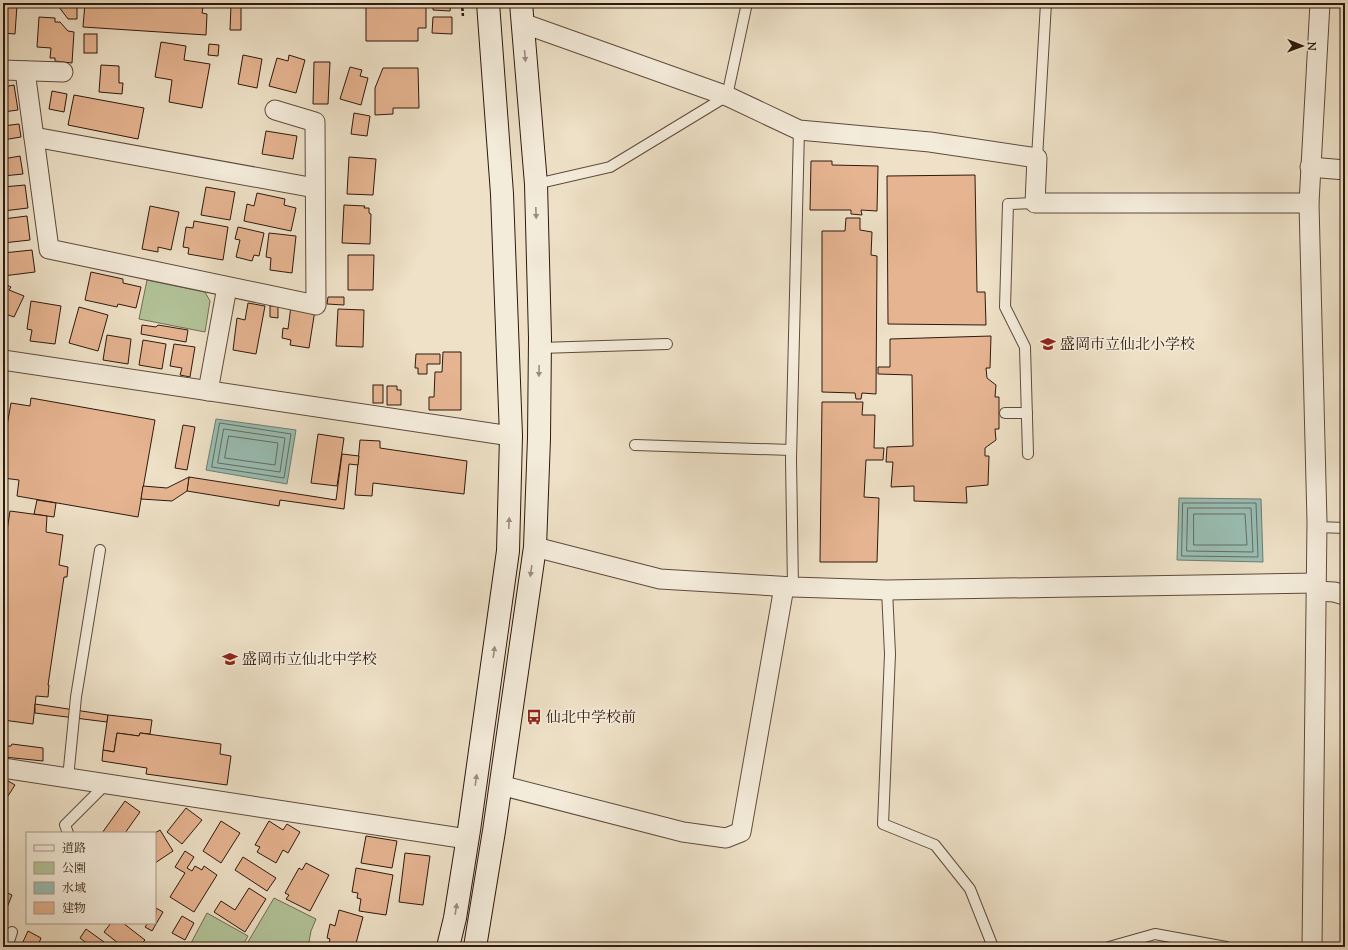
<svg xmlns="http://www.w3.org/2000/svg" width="1348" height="950" font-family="'Sorts Mill Goudy','Noto Serif JP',serif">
<rect width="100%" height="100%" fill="#eee1c7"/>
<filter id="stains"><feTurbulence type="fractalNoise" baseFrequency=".005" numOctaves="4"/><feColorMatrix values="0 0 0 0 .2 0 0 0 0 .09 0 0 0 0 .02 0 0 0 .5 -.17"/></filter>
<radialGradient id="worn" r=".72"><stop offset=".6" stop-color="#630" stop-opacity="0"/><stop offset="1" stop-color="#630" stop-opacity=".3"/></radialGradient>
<!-- green -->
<g fill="#b3c49a" stroke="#716e54">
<path d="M147,280L205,292L210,301L205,332L139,319Z"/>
<path d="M274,898L316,919L311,931L308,947H245Z"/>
<path d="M207,913L248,936L242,947H198L191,943Z"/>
</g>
<!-- water -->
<g fill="#99beb4" stroke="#6f7c71">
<path d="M216,419L296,430L287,484L206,470Z"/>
<path d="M1179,498L1261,499L1263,562L1177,560Z"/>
</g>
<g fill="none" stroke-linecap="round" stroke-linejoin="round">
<!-- shore -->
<g stroke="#646c60" stroke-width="1">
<path d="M220,423L291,434L284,478L212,467Z"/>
<path d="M224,429L285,438L280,472L218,463Z"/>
<path d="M229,436L278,443L275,465L225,458Z"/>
<path d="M1183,503H1256L1258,557L1182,556Z"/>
<path d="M1188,508H1251L1253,552L1187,551Z"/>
<path d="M1194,514H1245L1247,545H1194Z"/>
</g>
</g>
<!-- building -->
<g fill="#e6b491" stroke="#2f190d">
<path d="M3,3L17,5L15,34L3,33Z"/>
<path d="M56,3H77V19H68Z"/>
<path d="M85,3H187V6L203,7L202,13L207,14L206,35L83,27Z"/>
<path d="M433,3H451L450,11L433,10Z"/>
<path d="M231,5H241V30H230Z"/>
<path d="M426,6V28H418V41H366V7Z"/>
<path d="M39,17L55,18V22H60L68,31L74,32L72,63L55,61V58H50L51,48L37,47Z"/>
<path d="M433,17H452V34L432,33Z"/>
<rect x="84" y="34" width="13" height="19"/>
<path d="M161,42L186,46L184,60L210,64L202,108L169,102L172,80L155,77Z"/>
<path d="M209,44L219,45L218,56L208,55Z"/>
<path d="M243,55L262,59L257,88L238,84Z"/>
<path d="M289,55L305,60L296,93L269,86L277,58L288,61Z"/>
<path d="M314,62H330L328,104H313Z"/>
<path d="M101,65L119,66V83H123L122,94L99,92Z"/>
<path d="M350,67L362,70L360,76L368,78L361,105L340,99Z"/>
<path d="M383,68H418L419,108H393V114L375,115V88Z"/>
<path d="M14,85L18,110L3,112V87Z"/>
<path d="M52,91L67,94L64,112L49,109Z"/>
<path d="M74,95L144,108L138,139L68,125Z"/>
<path d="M354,113L370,116L367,136L351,134Z"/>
<path d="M19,124L21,137L3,140V126Z"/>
<path d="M266,131L297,136L293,159L262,154Z"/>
<path d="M20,156L23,174L3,176V159Z"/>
<path d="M349,157L376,159L373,195L347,194Z"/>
<path d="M811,161H832V165L878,166L877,211L861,210L862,215L851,214V210H810Z"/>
<path d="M975,175L977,292H985L986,325L888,324L887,176Z"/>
<path d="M25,185L28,208L3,211V187Z"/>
<path d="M206,187L235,192L230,220L201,215Z"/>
<path d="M257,193L285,199L284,205L296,208L291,231L244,221L247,204L254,206Z"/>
<path d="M344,205L365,206L364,208H369V213L371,214L370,244L342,243Z"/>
<path d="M150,206L179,212L171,250L158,247V252L142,249Z"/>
<path d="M27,216L30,240L3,243V219Z"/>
<path d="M846,218H860V230L872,232L871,255L877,256L876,394L862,393L861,399H856L855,393L822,392V231H845Z"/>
<path d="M194,221L228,227L223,260L188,254L189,248L183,247L186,227L193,228Z"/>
<path d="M238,227L264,233L259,256L254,255L252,261L236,257L240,240L235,239Z"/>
<path d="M269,233L296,236L292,273L270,270L271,258L266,257Z"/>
<path d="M32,250L35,272L3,276V253Z"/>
<path d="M348,255H374L373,290H348Z"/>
<path d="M91,272L123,279V283L141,287L136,308L118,304L117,307L85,300Z"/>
<path d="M3,283L11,287L9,290L24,296L14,317L3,313Z"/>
<path d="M328,297H344V305L327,304Z"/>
<path d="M31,301L61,306L55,344L30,341L32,330L27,329Z"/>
<path d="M248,303L265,306L256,354L233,350L237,318L245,320Z"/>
<path d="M270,306H278V318L270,317Z"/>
<path d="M291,306L315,310L309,348L290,345L291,340L282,338L283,328L288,329Z"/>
<path d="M79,307L108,315L98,351L69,343Z"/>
<path d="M338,309L364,310L363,347L336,346Z"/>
<path d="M142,325L156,327L158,325L188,330L186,342L141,334Z"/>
<path d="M107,335L131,339L128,364L103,360Z"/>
<path d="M991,336L990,368H986L987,378L996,385L995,397H999V429H995L996,440L985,448V456H989L988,485L966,487L967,503L914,501V486L891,487L893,462H886L887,447L913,446L912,375L878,374V367H890V339Z"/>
<path d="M143,340L166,344L162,369L139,365Z"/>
<path d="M174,344L195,347L190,377L180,375L182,368L170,366Z"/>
<path d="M443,352H461V410H429V397H434L435,372H442Z"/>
<path d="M416,354H440V364H427V374H418V368H415Z"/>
<rect x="373" y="385" width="10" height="18"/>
<path d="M387,386H397V390H401V405H387Z"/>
<path d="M31,398L155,420L138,517L17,496L19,480L3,478V448L11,403L30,406Z"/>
<path d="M822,402H863L862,415H875L874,448H884L883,460H866L864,497L879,498L877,562H820Z"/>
<path d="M183,425L195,427L187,470L175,468Z"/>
<path d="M318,434L344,438L337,486L311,483Z"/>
<path d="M360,440L380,441V448L467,461L464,494L373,483L372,496L355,495Z"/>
<path d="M342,454L359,456L358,465L349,464L344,509L280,500L279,506L187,491L189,477L336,500Z"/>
<path d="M189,477L187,491L172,501L141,499L143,486L167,488Z"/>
<path d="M37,500L56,503L54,517L34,514Z"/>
<path d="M10,511L47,516L46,532L63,535L59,565L68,567L67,577H64L48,685H49L48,697L36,696L33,724L3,720V557Z"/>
<path d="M35,704L108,715L107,722L35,713Z"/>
<path d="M108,715L152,720L150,734L140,733L139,736L117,733L114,752L103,750Z"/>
<path d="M117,733L139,736L140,733L221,744L220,754L231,756L227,785L146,774L147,768L102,761L103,750L114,752Z"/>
<path d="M12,744L43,748V761L4,757L5,746H11Z"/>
<path d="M3,778L15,785L6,799L3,797Z"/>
<path d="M125,801L140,812L125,833H102Z"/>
<path d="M186,808L202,820L182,844L167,832Z"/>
<path d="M221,821L240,833L221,863L203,851Z"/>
<path d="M269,821L283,830L287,824L300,832L288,853L283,850L276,863L257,852L260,847L255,845Z"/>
<path d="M160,830L173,851L155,863V833Z"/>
<path d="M366,836L397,841L392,868L361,863Z"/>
<path d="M185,851L194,857L187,868L192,871L195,866L202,870L204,866L217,875L194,912L170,897L185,873L175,867Z"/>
<path d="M405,853L430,856L423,905L399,902Z"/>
<path d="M243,857L276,878L267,891L235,870Z"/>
<path d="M306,863L329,875L310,911L286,899L289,895L285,893L299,868L302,870Z"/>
<path d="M356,868L393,875L386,915L359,911L361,899L357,898L358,893L352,892Z"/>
<path d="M249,888L266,899L245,932L214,912L221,901L235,910Z"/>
<path d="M3,891L12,895L6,910L3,909Z"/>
<path d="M156,908L163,912L152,931L145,927L148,923H155Z"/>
<path d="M339,910L363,917L355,947H328L330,939L327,938L330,924L335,926Z"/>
<path d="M182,916L194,923L185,940L172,933Z"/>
<path d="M111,923H123L145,940L139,947H123L104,932Z"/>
<path d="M86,929L111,947H88L89,945L80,938Z"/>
<path d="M28,931L41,938L39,943L47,947H29L22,944Z"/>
<path d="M178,942L187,947H175Z"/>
</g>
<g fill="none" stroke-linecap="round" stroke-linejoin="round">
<!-- lane casing -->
<g stroke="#5f4b3c" stroke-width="12">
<g id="lane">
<path d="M1037,158L1046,3"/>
<path d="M536,184L610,167L727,96L747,3"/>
<path d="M540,348L667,344"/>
<path d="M1005,413H1027"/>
<path d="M635,445L791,450"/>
<path d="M1028,454L1025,347L1005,307L1008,204L1035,203"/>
<path d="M1317,527L1345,528"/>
<path d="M793,587L791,459L799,130"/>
<path d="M887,590L890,654L883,824L935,845L970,889L993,947"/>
<path d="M68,778L76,697L100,550"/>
<path d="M68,833L65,825L107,783"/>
<path d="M7,947L12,932"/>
<path d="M1109,947L1155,934L1226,947"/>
</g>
</g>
<!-- street casing -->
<g stroke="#5f4b3c" stroke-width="21">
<g id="street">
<path d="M522,23L727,96L799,130L930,142L1037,158L1035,203H1309"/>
<path d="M3,70L63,72"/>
<path d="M25,71L49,249L316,305L315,122L275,110"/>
<path d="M34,137L315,188"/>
<path d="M1310,167L1345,170"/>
<path d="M3,360L511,436"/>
<path d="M208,391L227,287"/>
<path d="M535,547L660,579L793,587L887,590L1316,583"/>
<path d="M1316,591L1334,592L1345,595"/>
<path d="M3,768L467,839"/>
<path d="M500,785L683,832L726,838L741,832L784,587"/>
<path d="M1312,947L1317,522L1309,203L1320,3"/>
</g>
</g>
<!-- secondary casing -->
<g stroke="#2f190d" stroke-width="24">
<g id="secondary">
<path d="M448,947L455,918L469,830L508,551L511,436L502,194L488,3"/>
<path d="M475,947L494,831L535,547L539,438L540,338L536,184L521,3"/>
</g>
</g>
<!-- path -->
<path stroke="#2f190d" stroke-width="2.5" stroke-dasharray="3 2" stroke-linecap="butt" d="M462,3L463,17"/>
<!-- lane -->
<use href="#lane" stroke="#f4ecdb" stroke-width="10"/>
<!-- street -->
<use href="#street" stroke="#f4ecdb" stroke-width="19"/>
<!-- secondary -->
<use href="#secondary" stroke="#f4ecdb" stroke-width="22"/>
</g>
<!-- one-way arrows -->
<defs><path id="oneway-solid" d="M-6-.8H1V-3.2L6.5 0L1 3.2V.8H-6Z"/></defs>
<g fill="#9b8d7e">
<use href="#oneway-solid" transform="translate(525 56) rotate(85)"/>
<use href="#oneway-solid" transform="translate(536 213) rotate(88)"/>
<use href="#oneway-solid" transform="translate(539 371) rotate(91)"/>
<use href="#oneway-solid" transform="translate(509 523) rotate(-88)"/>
<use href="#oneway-solid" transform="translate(531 571) rotate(98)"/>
<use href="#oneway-solid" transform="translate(494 652) rotate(-82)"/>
<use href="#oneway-solid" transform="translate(476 780) rotate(-82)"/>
<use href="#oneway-solid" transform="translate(456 909) rotate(-81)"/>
</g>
<!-- icons -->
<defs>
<g id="school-bare" transform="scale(1.2)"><path d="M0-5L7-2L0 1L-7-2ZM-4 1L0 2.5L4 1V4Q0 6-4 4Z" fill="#8f2418" stroke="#f4ecdb" stroke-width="2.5" paint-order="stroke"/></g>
<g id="bus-bare" transform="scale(1.2)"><path d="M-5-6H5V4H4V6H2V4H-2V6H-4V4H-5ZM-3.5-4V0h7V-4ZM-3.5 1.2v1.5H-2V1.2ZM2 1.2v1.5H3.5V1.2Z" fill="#8f2418" stroke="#f4ecdb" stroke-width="2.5" paint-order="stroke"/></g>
</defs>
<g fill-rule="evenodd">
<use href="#school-bare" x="1048" y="344"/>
<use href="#school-bare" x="230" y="659"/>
<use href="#bus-bare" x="534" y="717"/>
</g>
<g text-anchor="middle" stroke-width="3" stroke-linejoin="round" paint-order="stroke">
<!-- poi labels -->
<g font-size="15" fill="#2f190d" stroke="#f4ecdb" text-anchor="start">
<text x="1060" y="349">盛岡市立仙北小学校</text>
<text x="242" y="664">盛岡市立仙北中学校</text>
<text x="546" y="722">仙北中学校前</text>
</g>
</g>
<!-- margin -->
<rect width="1348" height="950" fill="none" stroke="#eee1c7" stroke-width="16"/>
<rect x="4" y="4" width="1340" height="942" fill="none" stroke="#2f190d" stroke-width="2"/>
<rect x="8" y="8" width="1332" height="934" fill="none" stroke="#2f190d"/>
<!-- legend -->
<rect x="26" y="832" width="130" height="92" fill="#f4ecdb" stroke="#a59889"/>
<rect x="34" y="845" width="20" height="6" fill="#f4ecdb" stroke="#a59889"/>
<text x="62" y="852" font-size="12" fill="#2f190d">道路</text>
<rect x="34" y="862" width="20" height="12" fill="#b3c49a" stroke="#a59889"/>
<text x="62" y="872" font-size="12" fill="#2f190d">公園</text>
<rect x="34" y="882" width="20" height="12" fill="#99beb4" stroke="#a59889"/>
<text x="62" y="892" font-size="12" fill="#2f190d">水域</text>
<rect x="34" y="902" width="20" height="12" fill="#e6b491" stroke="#a59889"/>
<text x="62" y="912" font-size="12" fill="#2f190d">建物</text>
<!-- north arrow -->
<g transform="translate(1302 46) rotate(91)" stroke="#f4ecdb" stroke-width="3" paint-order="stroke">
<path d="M0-3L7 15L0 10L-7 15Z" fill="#2f190d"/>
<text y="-6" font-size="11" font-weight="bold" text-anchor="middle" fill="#2f190d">N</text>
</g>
<rect width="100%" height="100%" filter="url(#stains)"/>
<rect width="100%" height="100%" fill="url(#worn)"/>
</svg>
